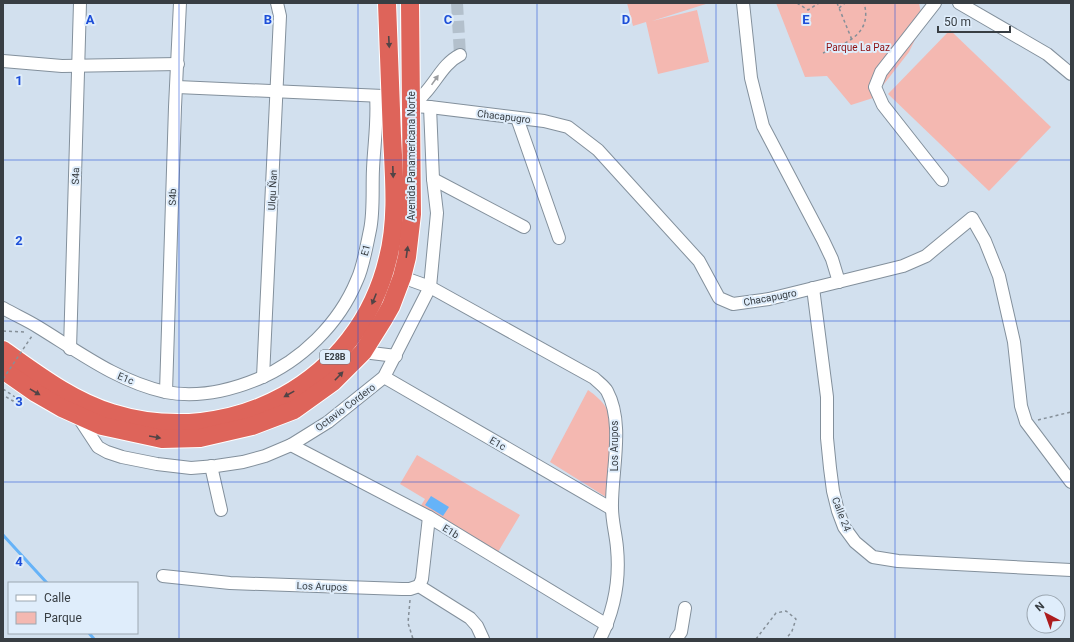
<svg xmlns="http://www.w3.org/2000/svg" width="1074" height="642" font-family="Roboto,sans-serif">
<rect width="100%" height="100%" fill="#d2e0ee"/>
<!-- green -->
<g fill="#f4b8b1">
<path d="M627,3H709L652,21L697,10L709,62L658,74L646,22L633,26Z"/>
<path d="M776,3H919L923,23L909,52L873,98L851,105L827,76L805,77Z"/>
<path d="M950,30L1051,127L989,191L888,94Z"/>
<path d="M588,390C595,395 604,402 607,410C614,429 608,476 606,497L550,462Z"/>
<path d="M417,455L520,515L498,552L420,507L425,499L400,484Z"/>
</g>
<!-- water -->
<path fill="#66b3f8" d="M431,496L449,507L443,516L425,505Z"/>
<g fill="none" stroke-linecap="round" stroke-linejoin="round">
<!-- stream -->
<g stroke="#66b3f8" stroke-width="3">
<path d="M3,535L47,583"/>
<path d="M89,633L94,639"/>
</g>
<!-- minor-tunnel -->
<path stroke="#b3c0cc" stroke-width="12" stroke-dasharray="12 6" stroke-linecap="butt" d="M457,3L460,55"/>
<!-- minor casing -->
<g stroke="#83909c" stroke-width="14">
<g id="minor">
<path d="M743,3L751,78L763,126L823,240L832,259L839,282"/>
<path d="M935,3L881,72L875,87L883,105L942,180"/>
<path d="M959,3L1047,54L1071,74"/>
<path d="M3,61L62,66L178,64"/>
<path d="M177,87L383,96"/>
<path d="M411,106L430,107L544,121L568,127L598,150L699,261L719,298L733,304L769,299L903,266L926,256L972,218L985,241L999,276L1014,342L1021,406L1026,422L1071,482"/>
<path d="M411,106C416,102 421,98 425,93C437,80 444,63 460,55"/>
<path d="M517,118L559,238"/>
<path d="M433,179L524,227"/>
<path d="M402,277L430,287L594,378C598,382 604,386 607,391C625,424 611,473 612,508C612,521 616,535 617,548C620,579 614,611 600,639"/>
<path d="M813,288L827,397V438L830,468L833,491L838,511L844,527L855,542L873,557L898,561L1071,570"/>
<path d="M3,308C15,315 27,320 38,327C79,352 117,381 165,392C196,398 229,391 258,379C301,361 339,324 357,280C363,268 367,244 370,230C374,211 372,189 373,169C374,145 378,120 376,96"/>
<path d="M70,349L80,3"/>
<path d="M363,352L396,356"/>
<path d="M263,377L280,16L277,3"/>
<path d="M384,377L612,509"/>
<path d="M166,392L175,107L180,3"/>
<path d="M77,415L98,447L107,452L122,457L157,464L191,468L216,466L243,462L265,456L291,445L328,422L384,377L430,287L437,213L433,179L430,107"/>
<path d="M291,445L429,517L607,625"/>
<path d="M211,466L221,510"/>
<path d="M163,576L230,583L402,589H410L419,586L470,618L477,626L483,639"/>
<path d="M419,586L422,579L429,517"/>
<path d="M676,639L681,632L685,608"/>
</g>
</g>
<!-- highway casing -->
<g stroke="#fff" stroke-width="20">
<g id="highway">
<path d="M3,350C37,374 72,401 112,413C231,450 359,382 388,258C398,219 394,177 392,136C390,92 389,47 387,3"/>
<path d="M3,370L36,393L62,408L102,426L162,439L200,438L252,426L294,410L333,382L363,352L383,320L391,306L402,277L407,257L412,214L410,3"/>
</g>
</g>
<!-- path -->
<g stroke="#858f98" stroke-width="1.5" stroke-dasharray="3 3" stroke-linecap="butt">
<path d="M797,3L808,10L819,3"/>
<path d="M837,3L852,40"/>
<path d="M839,8L845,3"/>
<path d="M823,53C845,44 873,34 864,3"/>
<path d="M3,331L25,332"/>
<path d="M3,389L15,397L13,401L3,395"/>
<path d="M1038,420L1071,412"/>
<path d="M410,600L408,623L413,639"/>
<path d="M756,639L776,613L786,611L796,619L792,631L786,639"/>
</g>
<!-- minor -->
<use href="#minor" stroke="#fff" stroke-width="12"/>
<!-- highway -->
<use href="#highway" stroke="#de645a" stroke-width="18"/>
<!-- path-bridge -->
<path stroke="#858f98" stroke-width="1.5" stroke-dasharray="3 3" stroke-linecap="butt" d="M3,379L32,336"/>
</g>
<!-- one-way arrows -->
<defs><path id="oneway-solid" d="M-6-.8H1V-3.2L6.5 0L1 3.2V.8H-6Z"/></defs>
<g fill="#514446">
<use href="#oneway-solid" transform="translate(389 42) rotate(87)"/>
<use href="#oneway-solid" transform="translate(393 172) rotate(88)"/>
<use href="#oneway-solid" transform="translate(407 252) rotate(-82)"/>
<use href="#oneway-solid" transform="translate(374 299) rotate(112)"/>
<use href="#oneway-solid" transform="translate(339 376) rotate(-46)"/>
<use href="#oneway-solid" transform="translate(35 392) rotate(31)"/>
<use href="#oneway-solid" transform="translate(289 394) rotate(151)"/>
<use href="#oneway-solid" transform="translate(155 437) rotate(10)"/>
</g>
<use fill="#9c9ea1" href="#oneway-solid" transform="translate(435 80) rotate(-55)"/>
<!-- grid -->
<path fill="none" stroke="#1d4ed8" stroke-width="1" stroke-opacity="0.55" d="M179,3V639M358,3V639M537,3V639M716,3V639M895,3V639M3,160H1071M3,321H1071M3,482H1071"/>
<g text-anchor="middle" stroke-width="4" stroke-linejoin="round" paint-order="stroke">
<!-- shield labels -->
<rect fill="#dfedfb" stroke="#6a727a" stroke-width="1" x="320" y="350" width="30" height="14" rx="3"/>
<g font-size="9" font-weight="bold" fill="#383e43">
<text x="335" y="360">E28B</text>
</g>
<!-- park labels -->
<g font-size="10" fill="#8e1315" stroke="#dfedfb">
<text x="858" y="51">Parque La Paz</text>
</g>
<!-- street labels -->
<g font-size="10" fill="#383e43" stroke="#dfedfb">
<text transform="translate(504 116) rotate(7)" y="4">Chacapugro</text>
<text transform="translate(411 156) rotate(-90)" y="4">Avenida Panamericana Norte</text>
<text transform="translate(75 176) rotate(-88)" y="4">S4a</text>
<text transform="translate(272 190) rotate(-87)" y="4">Ulqu Ñan</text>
<text transform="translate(172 197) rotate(-88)" y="4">S4b</text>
<text transform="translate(365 250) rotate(-75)" y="4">E1</text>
<text transform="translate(770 297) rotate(-11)" y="4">Chacapugro</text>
<text transform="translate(126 378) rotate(22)" y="4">E1c</text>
<text transform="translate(345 407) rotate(-37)" y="4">Octavio Cordero</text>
<text transform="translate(498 443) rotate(30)" y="4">E1c</text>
<text transform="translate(614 446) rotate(-90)" y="4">Los Arupos</text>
<text transform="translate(842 514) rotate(69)" y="4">Calle 24</text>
<text transform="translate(451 531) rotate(31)" y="4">E1b</text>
<text transform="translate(322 586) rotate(2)" y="4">Los Arupos</text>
</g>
</g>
<g font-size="13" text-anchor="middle" font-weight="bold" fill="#1d4ed8" stroke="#dfedfb" stroke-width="4" stroke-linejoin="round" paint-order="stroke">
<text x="90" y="24">A</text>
<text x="268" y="24">B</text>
<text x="448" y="24">C</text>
<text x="626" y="24">D</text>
<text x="806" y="24">E</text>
<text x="19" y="85">1</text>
<text x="19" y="245">2</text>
<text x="19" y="406">3</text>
<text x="19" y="566">4</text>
</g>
<!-- border -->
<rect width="1074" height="642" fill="none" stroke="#383e43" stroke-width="8"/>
<!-- legend -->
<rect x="8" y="582" width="130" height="52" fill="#dfedfb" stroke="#9ca7b1"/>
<rect x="16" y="595" width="20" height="6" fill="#ffffff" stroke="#9ca7b1"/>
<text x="44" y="602" font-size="12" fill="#383e43">Calle</text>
<rect x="16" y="612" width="20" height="12" fill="#f4b8b1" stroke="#9ca7b1"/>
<text x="44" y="622" font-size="12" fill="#383e43">Parque</text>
<!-- north arrow -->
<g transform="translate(1046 614) rotate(319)"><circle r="19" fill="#dfedfb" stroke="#9ca7b1"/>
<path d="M0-3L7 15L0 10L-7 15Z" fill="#ad1c1e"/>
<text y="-6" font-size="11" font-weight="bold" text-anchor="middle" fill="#383e43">N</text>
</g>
<!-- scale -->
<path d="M938 26v6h72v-6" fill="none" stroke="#383e43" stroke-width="2"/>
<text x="944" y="26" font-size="12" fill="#383e43" stroke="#dfedfb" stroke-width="3" paint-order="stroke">50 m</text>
</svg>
